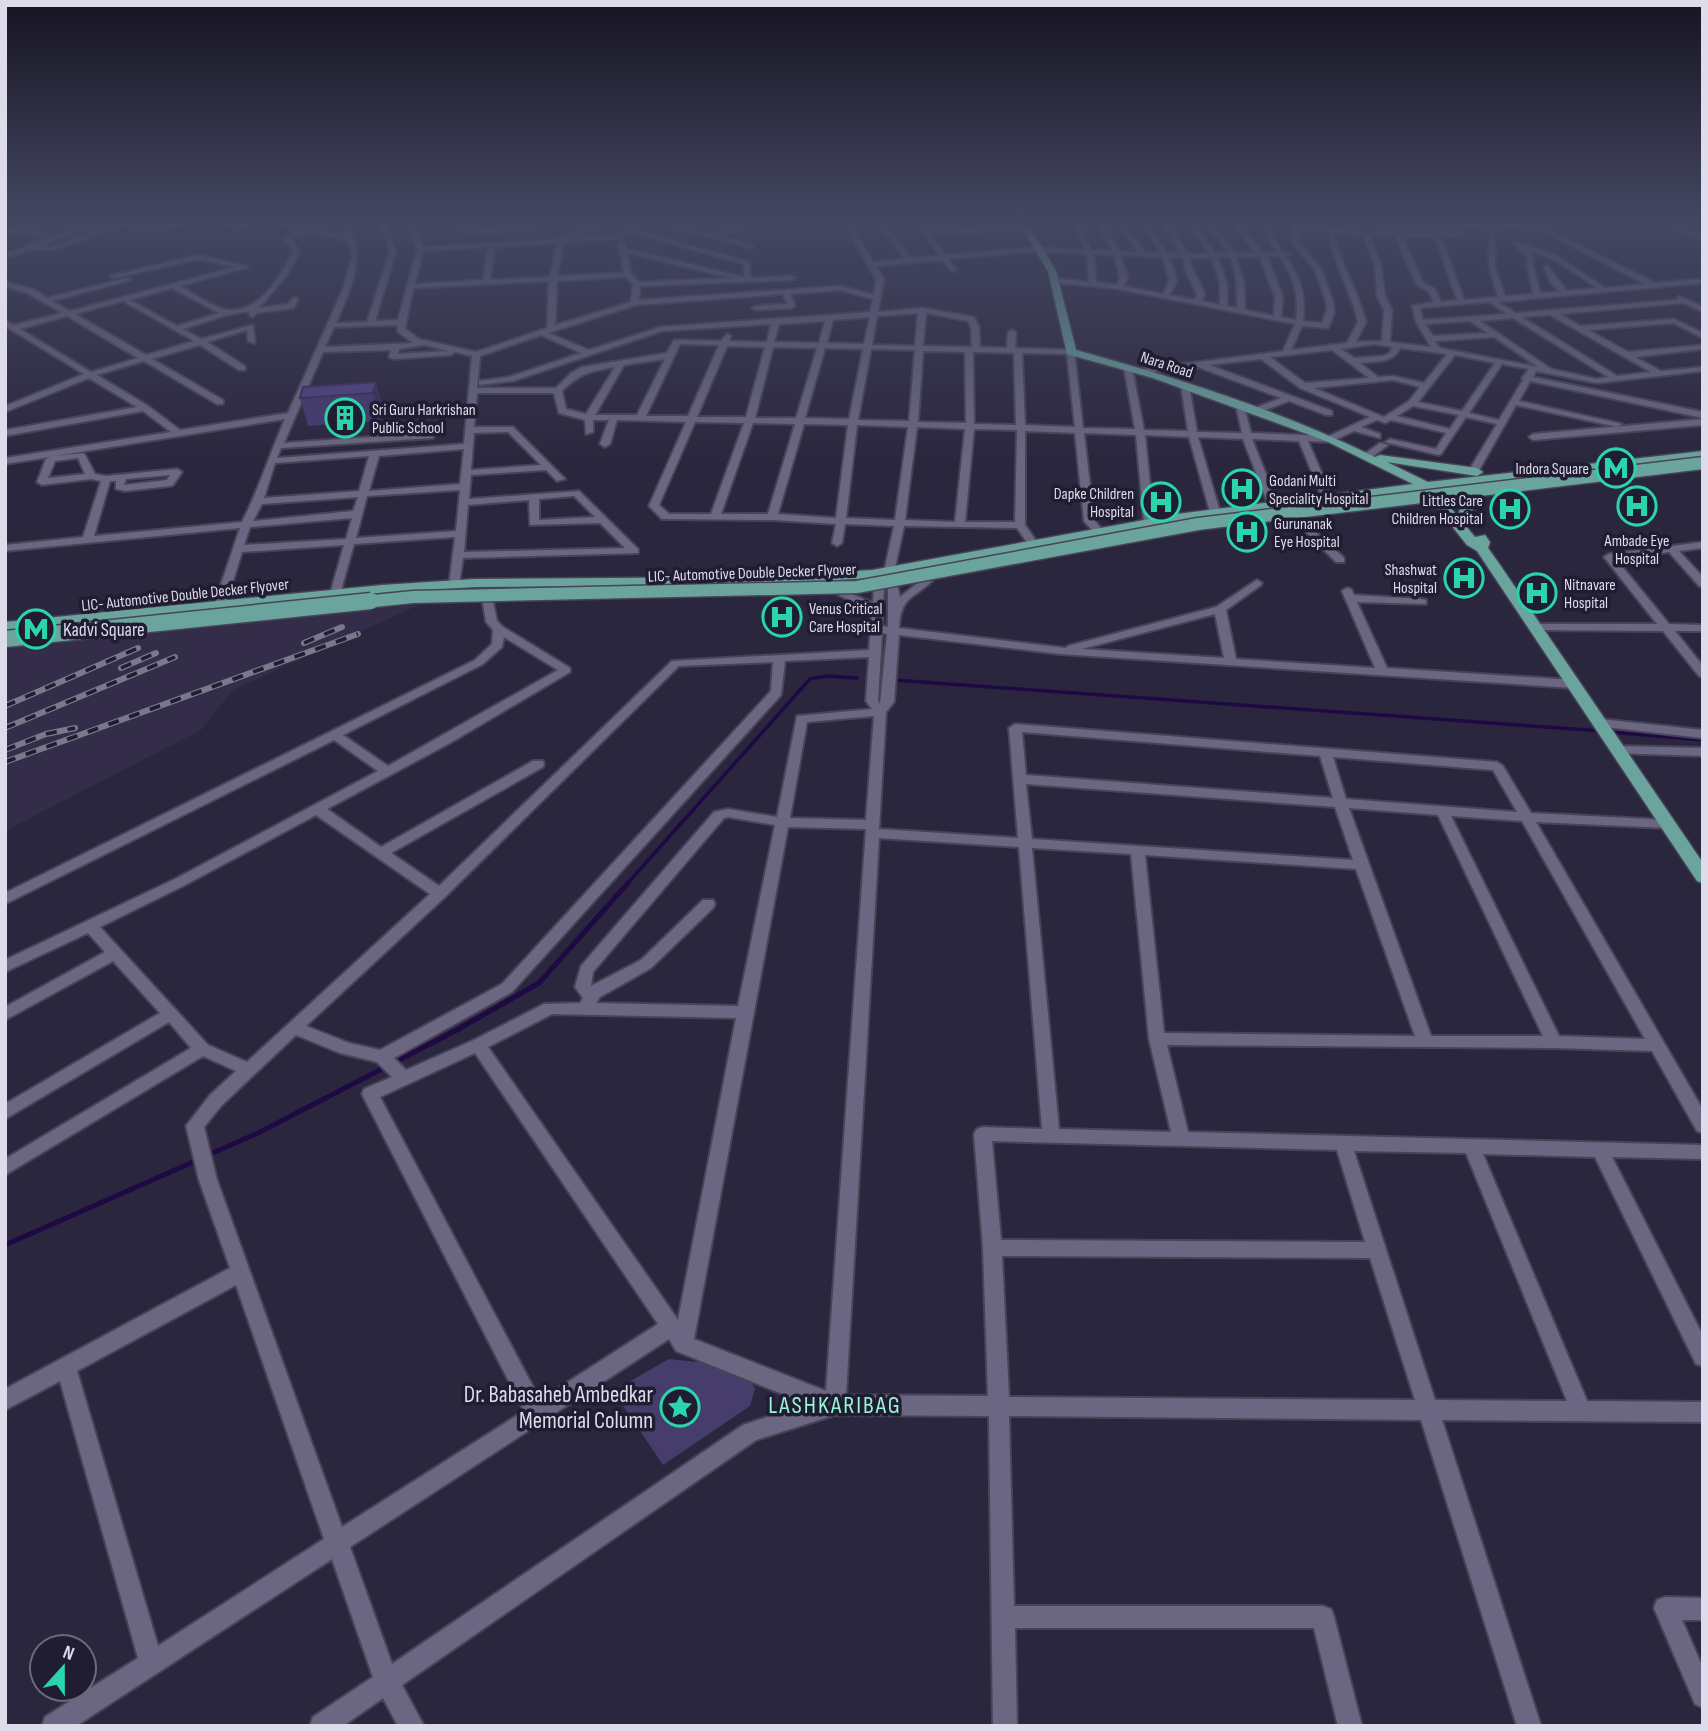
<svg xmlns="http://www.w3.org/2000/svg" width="1708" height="1731" font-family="'Sofia Sans Condensed',sans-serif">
<rect width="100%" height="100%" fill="#2a263d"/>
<!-- built -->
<path fill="#332d4a" d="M419,605L233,690L201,730L5,831V645L299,611Z"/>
<!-- green -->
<path fill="#473d6c" d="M669,1359L707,1363L748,1375L755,1389L750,1406L663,1465L613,1391Z"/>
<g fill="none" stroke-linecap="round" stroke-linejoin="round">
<!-- stream-far2 -->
<path stroke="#1f0945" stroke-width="2.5" d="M1302,220H1346"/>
<!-- stream-far1 -->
<g stroke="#1f0945" stroke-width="3.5">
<path d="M894,680L1602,731"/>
<path d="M1611,732L1703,740"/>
<path d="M626,885L810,679L827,676L857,678"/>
</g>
<!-- stream -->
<g stroke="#1f0945" stroke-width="5">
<path d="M208,1155L258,1133L457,1030L539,983L628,883"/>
<path d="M5,1245L200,1159"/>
</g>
<!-- minor casing -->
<g stroke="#484457" stroke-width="4">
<g id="minor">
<path d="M46,220H55L28,231L56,235L97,220H106L40,246L51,247L127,220H136L129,224L138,226L207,221L238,224L275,220L308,227L328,220H336L315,229L348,236L342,220H348C366,258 352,286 336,323L367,322L390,251L378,220H384L396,251L375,321L398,320L417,249L407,220H413L423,247L559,239L583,227L562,220L590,225L604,220H613L569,238L620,235L622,238L564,242L557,276L624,273L618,243L621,241L624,243L626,249L744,277V264L625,231L627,228L749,262L751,278L791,276L795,278L791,280L640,286L639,300L840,286L874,295L876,279L842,220H848L873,262L905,259L875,220H881L911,258L939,256L915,220H921L929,231L1026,226L1029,228L931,235L945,255L1040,247L1086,250L1072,220H1078L1092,250L1112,251L1095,220H1101L1119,251L1137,252L1116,220H1122L1144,252L1161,253L1140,220H1146L1167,253L1180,254L1161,220H1167L1188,254L1209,253L1185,220H1191L1216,253H1228L1205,220H1211L1234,253H1255L1231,220H1237L1262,252H1276L1258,220H1264L1282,252L1291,254L1285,256C1301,277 1306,295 1303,321L1322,323L1327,310L1326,301L1315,270L1293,244L1291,223L1280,220H1293L1297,224L1366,232L1450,233H1454L1446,227L1378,226L1326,220L1528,224L1526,222L1529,220L1534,222L1627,220L1624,222L1541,226L1655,283L1703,279V283L1498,302L1516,313L1676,300L1679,296L1703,307V312L1684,303L1560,314L1580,326L1674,319L1703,333V338L1673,323L1588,330L1628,352L1703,345V349L1635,357L1661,371L1703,367V371L1597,383L1536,371L1533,377L1703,412V418L1530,381L1519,401L1622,424L1618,427L1516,405L1478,472L1473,475L1468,472L1497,424L1466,417L1441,454L1438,455L1385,442L1390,439L1436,449L1446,433L1391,420L1385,423L1377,420L1361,427L1380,434V438L1354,431L1330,442L1308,441L1332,497L1327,500L1322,497L1299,441L1252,439L1278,504L1273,507L1268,504L1243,439L1198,437L1220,512L1215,515L1210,512L1189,437L1145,435L1154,523L1149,526L1144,523L1136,435L1084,433L1094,520L1112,541L1107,544L1103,543L1084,521L1075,433L1025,431V525L1039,545L1038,547H1030L1017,528L904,526L894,572L900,597L924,578H932L933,580C913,600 901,595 899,628L1066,648L1068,646L1216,607L1257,580L1262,583L1261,585L1226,610L1236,659L1375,668L1342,591L1347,588L1351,589L1354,595L1422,599L1426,600V604L1357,602L1387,668L1574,680L1580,684L1574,688L1060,654L899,635L894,702L886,712L879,829L1018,838L1009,728L1015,724L1497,762L1503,766L1531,813L1668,820L1675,824L1668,828L1536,822L1703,1110V1133L1697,1131L1652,1051L1554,1048L1167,1045L1188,1132L1703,1145V1159L1612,1157L1703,1336V1366L1696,1364L1595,1157L1483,1154L1587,1401L1703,1402V1422L1442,1420L1541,1726H1517L1421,1420L1009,1416L1014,1606H1323L1331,1609L1334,1617L1362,1726H1338L1314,1628H1015L1017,1726H993L989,1416L835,1415L756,1440L402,1685L424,1726H398L383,1698L343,1726H310L313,1717L373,1677L332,1559L76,1726H42L45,1717L138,1658L60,1381L5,1410V1389L230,1268L199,1180L186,1126L210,1095L236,1071L203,1056L5,1175V1159L191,1048L169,1022L5,1119V1104L160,1013L113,961L5,1020V1007L105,952L88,933L5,972V960L175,879L378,771L334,740L5,904V893L475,660L492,644L493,630L486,622L482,597L487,594L492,597L497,621L503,627L570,668V672L450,743L327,809L381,847L533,761H543L544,764L543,767L391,853L439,886L672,661L869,650L872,612L833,592L838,589L842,590L873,603L874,588L867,575L872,572L876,573L884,588L882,626L888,627V583L884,572L894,526L845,524L842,543L837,546L832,543L836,524L772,520L662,519L649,506L686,422L617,420L610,444L605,447L600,444L609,420H593V432L586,434L585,420L559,413L554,393H477L474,427H513L565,479L557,481L546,470L471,475L469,499L579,491L638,549V553L463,558L459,585L454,588L449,585L455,537L354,544L340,594L335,597L330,594L344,545L242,552L222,617L216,620L210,617L240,528L5,551V545L83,537L101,481L91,479L42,485L37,482L46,459L50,457L5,464V458L171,432L143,411L5,436V430L137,407L89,378L5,412V406L84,374L5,326V321L14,325L62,313L27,293L5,286V282L33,289L47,298L127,278L131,280L52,301L70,311L236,267L199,259L114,278L110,276L199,255L248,267L180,286C191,292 217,310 229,310C261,312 280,276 294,251L283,238L301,230L270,223L238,228L209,224L138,230L123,226L54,250H30L5,258V254L49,238L5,231V227L21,230ZM1297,227L1328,231C1333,263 1351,291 1358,322L1347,343L1291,350L1302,326L1328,328L1334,314L1333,301L1321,269L1300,244ZM1454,227H1489V267L1498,297L1464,300L1443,242L1439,237L1462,236V234ZM1495,227L1536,228L1645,284L1605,288L1554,254L1516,241L1513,243L1528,258L1527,265L1533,294L1505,296L1495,267ZM309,232L349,241L352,256L343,289L288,413L180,430L148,406L97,375L144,361L217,404H223V400L152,359L200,345L239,370H245V366L207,342L247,330L248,341L255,343L253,325L201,339L183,329L227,315L250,311L249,315L253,317L257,313L294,308L298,299L294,297L288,304L259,308L286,276L300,251L290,239ZM1334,232L1363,236L1375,266L1377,296L1384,310L1382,341L1356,342L1366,322C1358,291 1340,264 1334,232ZM1370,236H1395L1416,284L1429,292L1434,302L1412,306L1416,322L1431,347L1390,342L1392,310L1385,296L1381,266ZM1402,236L1432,237L1437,242L1457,300L1441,302L1435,289L1423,283ZM557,243L550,277L490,280L495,247ZM488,247L483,280L415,284L423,251ZM1526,248L1560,263L1597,288L1567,291L1547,265L1544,267L1551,283L1560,292L1540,293L1533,265L1534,258ZM1038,251L1087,254L1089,282L1054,278L1051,282L1119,289L1295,324L1283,351L1144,369L1140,371L1141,373L1198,367L1281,398L1252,409V413H1258L1289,401L1326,415H1332V411L1209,365L1261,359L1300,388L1370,417L1329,436L1251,433L1244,406L1240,403L1236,406L1242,433L1197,432L1189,386L1185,383L1181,386L1188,431L1144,430L1132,368L1128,366L1124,368L1135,429L1083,428L1074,350L1015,348L1016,332L1012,330L1008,332L1007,348L980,347L979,327L974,317L922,308L878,312L884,279L876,266L942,260L952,272L956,270L948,259ZM627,253L732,278L639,282L631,274ZM1094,254L1114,255L1120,278L1117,285L1096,282ZM1120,255L1163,257L1169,281L1163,294L1123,286L1128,278ZM1267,256H1279C1294,277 1299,294 1296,320L1281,317L1283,297ZM1170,257L1183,258L1185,270L1197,294L1195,300L1169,295L1177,281ZM1218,257H1230C1237,274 1238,291 1237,308L1227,306V284ZM1236,257H1260L1275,297L1274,316L1245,310L1244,283ZM1190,258H1212L1220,284V305L1202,301L1205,294L1193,270ZM626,277L633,284L631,302L555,325L557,281ZM549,281L547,328L476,352L419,339L405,329L413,288ZM172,288L219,313L177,326L130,300ZM840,290L873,299L870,312L661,327L589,350L548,333L636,305L783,294L787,304L756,306L752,308L756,310L791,308L795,306L790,294ZM123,301L194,341L146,355L75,314ZM1489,302L1507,314L1423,320L1420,308ZM918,313L915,346L872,345L877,316ZM926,313L968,321L971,327L972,347L923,346ZM1550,315L1651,372L1617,376L1522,317ZM67,316L138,358L91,372L20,329ZM870,317L864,344L827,343L833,320ZM1513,318L1608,377L1597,379L1551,369L1480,321ZM825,321L819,343L774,342L779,324ZM1470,321L1488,333L1433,336L1425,324ZM771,324L767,342L729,341L731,336L727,334L721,341L677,340H674L667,353L582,367L571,373L556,388H477L480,356L541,335L581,353L509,377L479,381V385L513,381L662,331ZM397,325L398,332L413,343L325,347L334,327ZM1494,337L1538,367L1440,348L1435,341ZM680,344L719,345L688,416H646ZM1374,344L1392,347L1390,353L1383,356L1354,358L1341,349ZM425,345L448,351L398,354L399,349ZM727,346L765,347L746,417H697ZM773,347L817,348L796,418H755ZM825,348L863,349L849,419L805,418ZM1400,348L1447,354L1424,383L1393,376L1378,377L1360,363C1375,361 1393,364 1400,348ZM871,349L915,350L909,421L858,420ZM391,350L389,357L393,359L451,355L455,352L472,356L464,444L277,458L281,448L433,438V434L430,433L284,443L323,352ZM1332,350L1369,378L1305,383L1270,357ZM923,351L965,352L966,423L918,422ZM973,352L1014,353L1016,425L974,424ZM1022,353L1067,354L1075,427L1025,425ZM1455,355L1495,363L1462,411L1418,402ZM665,359L637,415H595L624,365ZM1502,364L1529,369L1522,378L1523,380L1499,420L1469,413ZM615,367L586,414L566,409L562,391C581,373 590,371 615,367ZM1393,380L1420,387L1409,401L1384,417L1314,388ZM1413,406L1459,415L1450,429L1397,416ZM285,419C270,453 259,489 242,522L94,536L110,481H116V489L125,491L170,486L173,485L182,472L177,469L106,476L95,474L84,453L55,456ZM695,422L744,423L711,514H669L659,505ZM753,423L795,424L768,514H721ZM804,424L848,425L836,518L778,514ZM857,425L908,427L895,520L846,518ZM917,427L965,429L955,522L905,520ZM974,429L1017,430L1015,522H965ZM508,432L541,465L471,470L474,433ZM464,449L460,484L369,491L379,456ZM369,456L359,491L264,498L275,463ZM78,458L85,474L48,478L55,461ZM170,475L167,480L124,485L126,479ZM460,490L456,531L356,538L367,496ZM574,496L595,517L539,520V499ZM358,497L353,511L253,521L262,504ZM529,500L530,525L600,523L625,548L464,552L468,505ZM352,518L346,539L244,545L250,527ZM1215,614L1224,658L1082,649ZM882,633L887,634L880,704L878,701ZM504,637L558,670L388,766L343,735L483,664L502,647ZM869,657L866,701L872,709L797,716L777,817L728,809L714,812L581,966L575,987L583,998L580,1003L544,1004L472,1041L406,1070L394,1058L512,992L781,695L785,661ZM773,662L771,691L502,984L380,1050L349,1043L306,1026L445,897L679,666ZM874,716L866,820L790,818L807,722ZM1022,732L1320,756L1333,798L1026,775ZM1333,757L1493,770L1517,812L1346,799ZM1026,784L1335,807L1353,860L1032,839ZM1349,808L1438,815L1543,1036H1431ZM316,815L430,894L247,1062L208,1045L100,927L185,885ZM1451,816L1522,821L1645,1039L1559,1036ZM728,817L775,825L738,1006L596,1003L600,997L651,968L713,908L715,904L713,900H703L641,960L591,986L593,972L724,818ZM788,827L866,829L826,1391L694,1339ZM879,838L1019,847L1042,1129L983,1127L977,1129L974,1134L983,1248L988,1396L846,1395ZM1032,848L1131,854L1149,1039L1171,1132L1059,1129ZM1145,855L1356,869L1415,1036L1164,1033ZM552,1014L736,1018L678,1320L488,1047ZM296,1035L340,1053L377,1062L392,1077L364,1089L362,1094L524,1411L342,1527L217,1180L204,1127L222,1105ZM475,1053L658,1324L540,1400L380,1097ZM992,1141L1337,1150L1365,1242L1001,1240ZM1354,1151L1466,1153L1567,1401L1435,1400ZM1002,1256L1370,1258L1415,1400L1009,1397ZM236,1285L324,1539L158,1646L77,1371ZM669,1339L676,1351L807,1404L743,1425L392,1664L350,1547Z"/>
<path d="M455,220H483L463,224L467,230L526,226L548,220H558L526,230L465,234Z"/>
<path d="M655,220L712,234L731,227L705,220L741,226V228L719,236L754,246L751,248L655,222Z"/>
<path d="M1657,220H1665L1703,236V241Z"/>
<path d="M1703,419V425L1533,440L1529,437L1533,434Z"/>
<path d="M1380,443L1388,445L1372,457H1366V453Z"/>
<path d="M1293,511L1344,558V562H1336L1288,514Z"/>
<path d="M1703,542V548L1679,551L1703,577V587L1699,586L1669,552L1616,559L1669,624L1703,625V631H1675L1703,666V677L1699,676L1663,631L1536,630L1530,627L1536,624H1657L1604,557L1609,554Z"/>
<path d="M1600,719L1703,730V738L1596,726L1594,723Z"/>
<path d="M1618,746L1703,748V756L1614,753L1612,750Z"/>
<path d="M1665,1597L1703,1598V1620H1682L1703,1668V1708L1695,1704L1654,1608L1657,1600Z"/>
</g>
</g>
<!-- major casing -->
<g stroke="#484457" stroke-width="3">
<g id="major">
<path d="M1017,220H1025L1056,271L1076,350C1177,378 1280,410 1375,457L1380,455L1477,468L1483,472L1477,476L1387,462L1428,482L1703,451V457L1435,489L1475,537L1485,535L1490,542L1488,548L1498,562L1703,863V883L1697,881L1477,551L1467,545L1423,490L1177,522L872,578L750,585L475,587L382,593L5,630V622L382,585L475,579L750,577L872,570L1177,514L1413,484L1326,441L1153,378L1067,354L1048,271Z"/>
<path d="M1478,489L1484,493C1478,500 1472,515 1464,518L1460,517L1458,514L1467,496Z"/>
</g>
</g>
<!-- minor -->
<use href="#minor" fill="#6b6782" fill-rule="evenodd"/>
<!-- major -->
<use href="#major" fill="#6aa49c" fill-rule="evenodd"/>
<!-- rail-far1 casing -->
<g stroke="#7b788c" stroke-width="4.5">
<path id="rail-far1" d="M335,603L439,593L814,588L929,573L1146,530L1266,511L1703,460"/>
</g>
<!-- rail casing -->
<g stroke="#7b788c" stroke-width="6">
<g id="rail">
<path d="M5,635L353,601"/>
<path d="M304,643L342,627"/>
<path d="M121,668L156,653"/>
<path d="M5,706L138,648"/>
<path d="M5,728L175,657"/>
<path d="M5,750L46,734L75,728"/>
<path d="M5,762L358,634"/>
</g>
</g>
<!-- rail-far1 -->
<use href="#rail-far1" stroke="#201c32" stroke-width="2.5" stroke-dasharray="7" stroke-linecap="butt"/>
<!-- rail -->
<use href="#rail" stroke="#201c32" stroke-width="3.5" stroke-dasharray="11" stroke-linecap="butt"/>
<!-- major-bridge-far1 casing -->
<g stroke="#484457" stroke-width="15" stroke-linecap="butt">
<path id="major-bridge-far1" d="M354,603L413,597L857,587L1198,524L1703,463"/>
</g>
<!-- major-bridge casing -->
<g stroke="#484457" stroke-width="19" stroke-linecap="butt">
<path id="major-bridge" d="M5,639L371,601"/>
</g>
<!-- major-bridge-far1 -->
<use href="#major-bridge-far1" stroke="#6aa49c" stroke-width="12"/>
<!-- major-bridge -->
<use href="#major-bridge" stroke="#6aa49c" stroke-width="16"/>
</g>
<!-- wall -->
<path fill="#463970" d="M376,382L383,410L380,421L308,426L300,398Z"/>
<!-- shaded-wall -->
<path fill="#392e5b" d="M376,382L383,410L380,421L373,393Z"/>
<!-- building -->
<path fill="#514282" stroke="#392e5b" stroke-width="2" d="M376,382L373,393L300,398L303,387Z"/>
<!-- sky -->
<linearGradient id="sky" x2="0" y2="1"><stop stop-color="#171522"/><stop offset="0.48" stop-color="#444762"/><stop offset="1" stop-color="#444762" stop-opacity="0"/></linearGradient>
<rect width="1708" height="462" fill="url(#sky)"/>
<!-- icons -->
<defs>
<g id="building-ring" transform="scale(2.0125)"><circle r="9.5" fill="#201c32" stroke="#2ad5ac" stroke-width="1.5"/><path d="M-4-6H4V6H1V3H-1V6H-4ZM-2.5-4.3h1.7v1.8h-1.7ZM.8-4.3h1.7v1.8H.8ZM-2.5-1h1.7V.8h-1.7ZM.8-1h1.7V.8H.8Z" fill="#2ad5ac"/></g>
<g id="metro-ring" transform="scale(2.0125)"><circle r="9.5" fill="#201c32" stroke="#2ad5ac" stroke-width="1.5"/><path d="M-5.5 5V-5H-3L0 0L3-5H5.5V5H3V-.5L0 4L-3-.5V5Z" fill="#2ad5ac"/></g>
<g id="hospital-ring" transform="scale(2.0125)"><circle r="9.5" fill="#201c32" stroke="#2ad5ac" stroke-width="1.5"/><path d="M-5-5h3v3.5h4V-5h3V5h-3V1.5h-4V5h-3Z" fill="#2ad5ac"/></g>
<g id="sight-ring" transform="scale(2.0125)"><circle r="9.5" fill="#201c32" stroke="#2ad5ac" stroke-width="1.5"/><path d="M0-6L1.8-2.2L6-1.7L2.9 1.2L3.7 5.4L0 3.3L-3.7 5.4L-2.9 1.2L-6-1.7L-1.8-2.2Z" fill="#2ad5ac"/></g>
</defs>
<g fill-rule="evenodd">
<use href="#building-ring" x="345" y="418"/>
<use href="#metro-ring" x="1616" y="468"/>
<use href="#hospital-ring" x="1242" y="489"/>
<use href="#hospital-ring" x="1161" y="502"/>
<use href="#hospital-ring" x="1637" y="506"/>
<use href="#hospital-ring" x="1510" y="509"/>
<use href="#hospital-ring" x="1247" y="532"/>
<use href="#hospital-ring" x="1464" y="578"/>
<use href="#hospital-ring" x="1537" y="593"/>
<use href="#hospital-ring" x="782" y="617"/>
<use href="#metro-ring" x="36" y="629"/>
<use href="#sight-ring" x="680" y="1407"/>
</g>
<g text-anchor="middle" stroke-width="7" stroke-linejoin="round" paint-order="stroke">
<!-- far-street labels -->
<g font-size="16" fill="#dedceb" stroke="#201c32">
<text transform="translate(1167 364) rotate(18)" y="6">Nara Road</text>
<text transform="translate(752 572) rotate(-2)" y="6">LIC- Automotive Double Decker Flyover</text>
<text transform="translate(185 594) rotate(-6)" y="6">LIC- Automotive Double Decker Flyover</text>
</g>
<!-- far-poi labels -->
<g font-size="16" fill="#dedceb" stroke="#201c32" text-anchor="start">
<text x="372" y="415">Sri Guru Harkrishan<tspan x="372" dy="18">Public School</tspan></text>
<text x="1589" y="474" text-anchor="end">Indora Square</text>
<text x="1269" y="486">Godani Multi<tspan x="1269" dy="18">Speciality Hospital</tspan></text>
<text x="1134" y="499" text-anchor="end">Dapke Children<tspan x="1134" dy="18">Hospital</tspan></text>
<text x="1483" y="506" text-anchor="end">Littles Care<tspan x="1483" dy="18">Children Hospital</tspan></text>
<text x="1274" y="529">Gurunanak<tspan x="1274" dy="18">Eye Hospital</tspan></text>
<text x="1637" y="546" text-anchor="middle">Ambade Eye<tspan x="1637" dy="18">Hospital</tspan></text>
<text x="1437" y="575" text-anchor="end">Shashwat<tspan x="1437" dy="18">Hospital</tspan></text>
<text x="1564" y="590">Nitnavare<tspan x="1564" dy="18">Hospital</tspan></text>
<text x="809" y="614">Venus Critical<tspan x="809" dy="18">Care Hospital</tspan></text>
</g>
<!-- poi labels -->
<g font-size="19" fill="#dedceb" stroke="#201c32" text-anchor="start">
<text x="63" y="636">Kadvi Square</text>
</g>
<!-- near-poi labels -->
<g font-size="23" fill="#dedceb" stroke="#201c32" text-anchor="end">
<text x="653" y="1402">Dr. Babasaheb Ambedkar<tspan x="653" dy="26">Memorial Column</tspan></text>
</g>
<!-- near-neighbourhood labels -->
<g font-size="24" letter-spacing="2" fill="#98f6d8" stroke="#201c32">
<text x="835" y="1413">LASHKARIBAG</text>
</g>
</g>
<!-- border -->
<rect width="1708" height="1731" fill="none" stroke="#dedceb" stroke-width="14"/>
<!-- north arrow -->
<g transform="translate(63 1668) rotate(21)"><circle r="33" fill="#201c32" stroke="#6c697c" stroke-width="2"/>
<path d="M0-5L12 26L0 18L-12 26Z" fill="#2ad5ac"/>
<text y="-10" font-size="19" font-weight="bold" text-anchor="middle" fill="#dedceb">N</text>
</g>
</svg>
